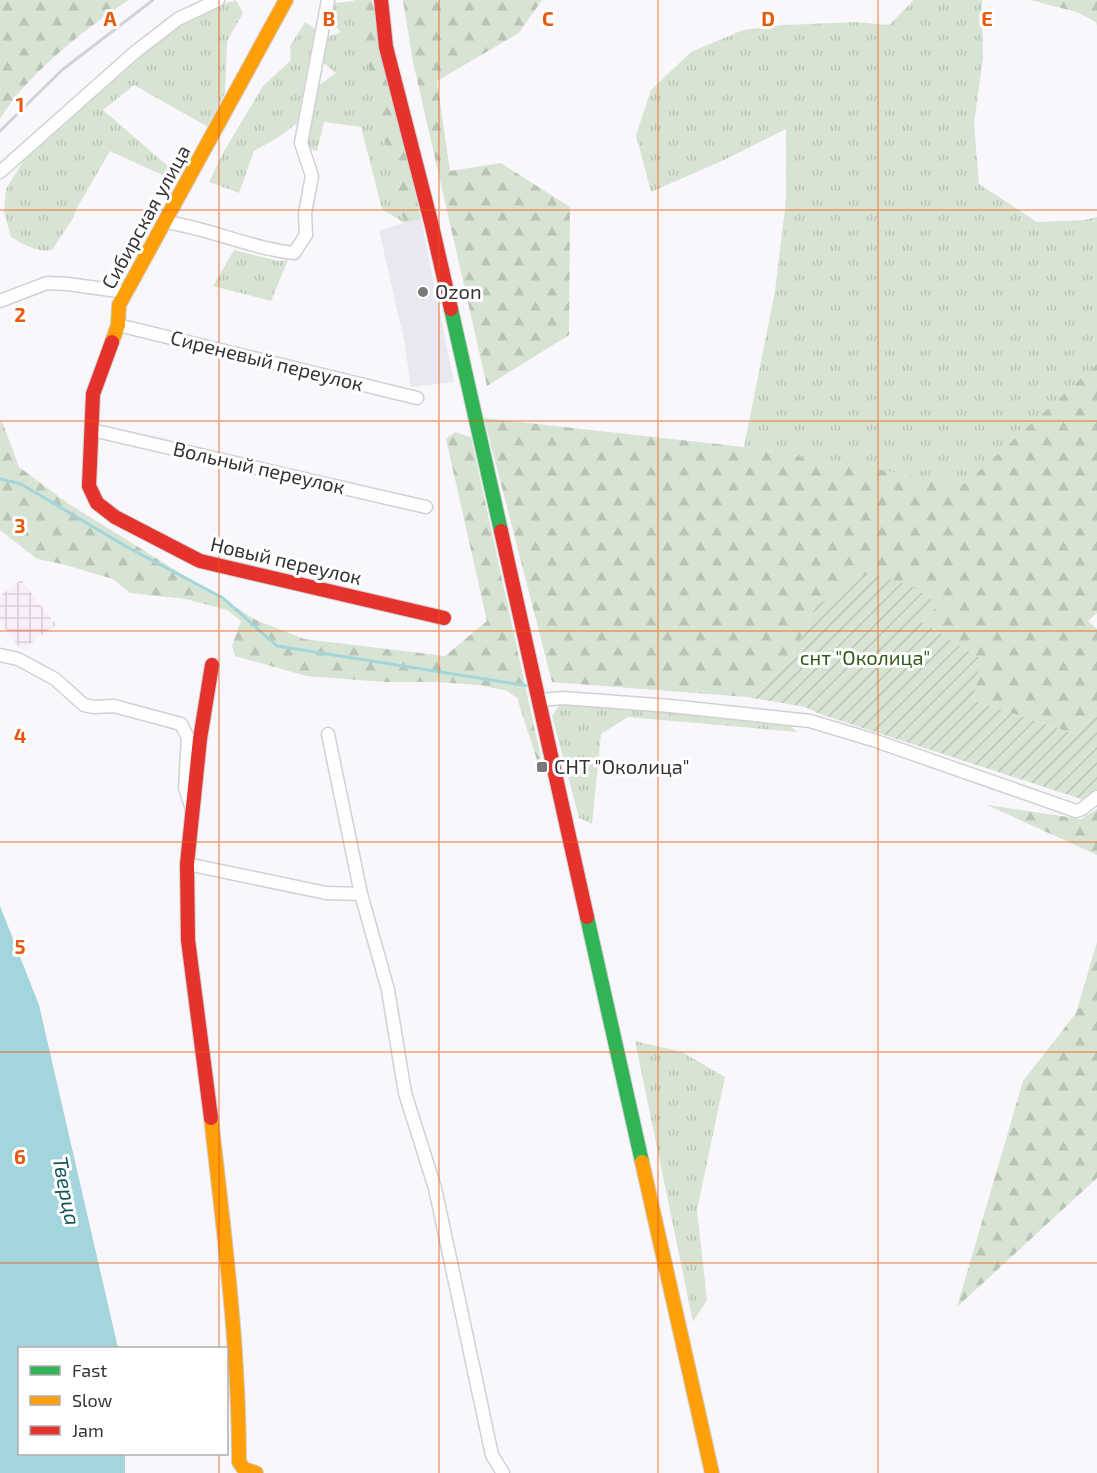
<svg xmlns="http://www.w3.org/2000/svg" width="1097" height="1473" font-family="'Exo 2',sans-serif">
<defs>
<pattern id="industrial-grid" width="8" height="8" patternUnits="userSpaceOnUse" patternTransform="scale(1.5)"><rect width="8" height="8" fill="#f9eefa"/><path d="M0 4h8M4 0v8" fill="none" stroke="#d6cdd7"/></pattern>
<pattern id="grass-tufts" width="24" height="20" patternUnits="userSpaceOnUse" patternTransform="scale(1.5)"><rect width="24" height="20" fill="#d7e4d3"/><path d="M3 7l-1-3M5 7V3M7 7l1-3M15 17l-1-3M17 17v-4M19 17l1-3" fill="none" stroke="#b9c4b6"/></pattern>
<pattern id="forest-firs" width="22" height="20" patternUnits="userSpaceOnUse" patternTransform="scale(1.5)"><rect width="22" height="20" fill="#d7e4d3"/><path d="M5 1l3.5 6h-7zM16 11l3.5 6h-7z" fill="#b9c4b6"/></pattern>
<pattern id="garden-furrows" width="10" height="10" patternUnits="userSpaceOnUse" patternTransform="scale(1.5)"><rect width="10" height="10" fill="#d7e4d3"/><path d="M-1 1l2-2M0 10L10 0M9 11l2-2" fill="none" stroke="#b9c4b6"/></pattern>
</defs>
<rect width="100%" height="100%" fill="#f9f7fc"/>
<!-- built -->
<path fill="#eae7f1" d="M421,219L454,382L411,387L404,340L379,230Z"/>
<!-- industrial -->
<path fill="url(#industrial-grid)" d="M21,580L56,625L21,650L0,621V596Z"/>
<!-- grass -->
<g fill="url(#grass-tufts)">
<path d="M236,0L243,13L227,41L225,93L208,127L134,85L103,110L176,173L175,181L110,151L77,208L73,218L52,250C37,253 23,244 11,237L4,212L6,189L25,158L67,117L147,47L199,12Z"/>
<path d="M914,0H982L983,58L974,123L979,184L1037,222L1084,220L1097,217V364L966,485L744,447L775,291L786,200V129L724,160L651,192L636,135L651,90L691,52L743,30L785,25L856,22L889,25Z"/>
<path d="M354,1L360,24L404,223L382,209L361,127L324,122L317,151L305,147L319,85L336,73L317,58L327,37L341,32L331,22L335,3Z"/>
<path d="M305,22L315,29L297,123L279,137L254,151L239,193L209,182L223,153L263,86L291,60L290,46Z"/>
<path d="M234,250L279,261L288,260L271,301L213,286Z"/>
<path d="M561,702L788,724L797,732L628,717L601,734L592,824L579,818L552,716Z"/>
<path d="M635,1041L682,1052L725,1077L697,1210L707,1300L693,1322Z"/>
</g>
<!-- forest -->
<g fill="url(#forest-firs)">
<path d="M0,0H129C86,28 26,75 0,119Z"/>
<path d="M354,0H372L421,219L404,223Z"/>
<path d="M403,0H542L519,33L437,81L450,171L501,163L570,207L569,335L487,386L413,62Z"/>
<path d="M1030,0H1097V26L1096,22L1077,12Z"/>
<path d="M1097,364V613L1088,621L1097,629V708L1077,735L973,700L981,659L921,621L939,605L816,606L789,662L747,697L552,682L484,418L744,447L965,484Z"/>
<path d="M0,420L3,424L19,467L69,504L256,620L304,639L445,656L487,621L446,439L455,432L471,437L541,758L537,760L517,698L507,691L479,685L437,682H385L306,676L235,656L232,646L241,621L227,610L186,599L130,593L113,579L62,564L37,559L0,530Z"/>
<path d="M987,805L1081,819L1097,809V855Z"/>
<path d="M1097,942V1178L957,1307L1023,1081L1076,1013Z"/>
</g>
<!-- garden -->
<path fill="url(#garden-furrows)" d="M870,573L912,586L939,605L921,621L981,659L973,700L1077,735L1097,708V807L1078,798L820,714L805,707L747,697L789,662L816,606Z"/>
<!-- water -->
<path fill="#a2d5dc" d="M0,906L39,1005L118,1348H20V1454H125V1473H0Z"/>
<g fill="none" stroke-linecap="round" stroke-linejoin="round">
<!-- stream -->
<path stroke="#a2d5dc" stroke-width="3" d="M0,479L21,484L127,547L223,598L277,646L529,686"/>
<!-- street casing -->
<g stroke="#d1d0d3" stroke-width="15">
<g id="street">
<path d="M0,172L134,53L178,19L218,0"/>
<path d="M165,222C209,228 249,248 294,253L306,235L305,213L312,176L301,143L328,0"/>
<path d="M0,301L47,283L68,284L125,292"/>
<path d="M118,325L417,398"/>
<path d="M92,430L426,507"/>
<path d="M0,655L18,659L55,679L84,705L94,707L114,706L181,724L188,738L185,788L191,806"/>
<path d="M540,700L563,698L670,706L810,721L873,740L1076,811L1082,809L1097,797"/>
<path d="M328,734L361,894L388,990L405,1093L435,1188L492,1455L503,1473"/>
<path d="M187,864L326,893L361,894"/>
</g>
</g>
<!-- fast casing -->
<g stroke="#d1d0d3" stroke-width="16">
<g id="fast">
<path d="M451,309L501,531"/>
<path d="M587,917L642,1162"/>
</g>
</g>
<!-- slow casing -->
<g stroke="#d1d0d3" stroke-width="16">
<g id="slow">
<path d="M112,342L118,325L119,305L286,0"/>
<path d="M211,1118C224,1232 239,1347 239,1462L244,1469L256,1473"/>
<path d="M642,1162L712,1473"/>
</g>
</g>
<!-- jam casing -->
<g stroke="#d1d0d3" stroke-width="16">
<g id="jam">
<path d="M381,0L386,47L432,226L451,309"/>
<path d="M112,342L93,394L89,486L97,503L115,517L200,561L444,618"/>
<path d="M501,531L587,917"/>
<path d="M211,1118L188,940L187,864L200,739L212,665"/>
</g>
</g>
<!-- street -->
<use href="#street" stroke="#fefeff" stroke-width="12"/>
<!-- fast -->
<use href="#fast" stroke="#30b455" stroke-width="14"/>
<!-- slow -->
<use href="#slow" stroke="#ff9f0a" stroke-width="14"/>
<!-- jam -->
<use href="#jam" stroke="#e5322d" stroke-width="14"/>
<!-- rail -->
<path stroke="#d3d2d3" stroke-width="3" d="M0,131L62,70L153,0"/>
</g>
<!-- grid -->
<path fill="none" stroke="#e8590c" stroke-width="1.5" stroke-opacity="0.55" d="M219,0V1348M439,0V1473M658,0V1473M878,0V1473M0,210H1097M0,421H1097M0,631H1097M0,842H1097M0,1052H1097M0,1263H1097M219,1454V1473"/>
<!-- markers -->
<g fill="#79787b" stroke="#fff" stroke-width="2">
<circle cx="423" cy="292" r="6"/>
<rect x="536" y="761" width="12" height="12" rx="3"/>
</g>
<g text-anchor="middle" stroke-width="6" stroke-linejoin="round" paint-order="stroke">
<!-- street labels -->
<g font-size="20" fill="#343336" stroke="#fff">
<text transform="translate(146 217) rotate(-61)" y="7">Сибирская улица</text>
<text transform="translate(267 361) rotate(14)" y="7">Сиреневый переулок</text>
<text transform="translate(259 468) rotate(13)" y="7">Вольный переулок</text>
<text transform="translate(286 561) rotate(13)" y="7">Новый переулок</text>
</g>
<!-- poi labels -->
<g font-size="20" fill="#343336" stroke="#fff" text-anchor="start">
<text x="435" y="299">Ozon</text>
<text x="554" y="774">СНТ "Околица"</text>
</g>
<!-- park labels -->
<g font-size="20" fill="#305a1a" stroke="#fff">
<text x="865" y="665">снт "Околица"</text>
</g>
<!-- water labels -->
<g font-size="21" font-style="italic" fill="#15565b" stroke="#fff">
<text transform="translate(66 1191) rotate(79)" y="7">Тверца</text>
</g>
</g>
<g font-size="20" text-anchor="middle" font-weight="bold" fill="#e8590c" stroke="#fff" stroke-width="6" stroke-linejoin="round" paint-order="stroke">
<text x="110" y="26">A</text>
<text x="329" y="26">B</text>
<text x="548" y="26">C</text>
<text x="768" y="26">D</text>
<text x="987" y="26">E</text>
<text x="20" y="112">1</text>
<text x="20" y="322">2</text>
<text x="20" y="533">3</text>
<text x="20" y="743">4</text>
<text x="20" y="954">5</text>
<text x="20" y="1164">6</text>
</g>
<!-- legend -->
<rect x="18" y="1347" width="210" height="108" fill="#ffffff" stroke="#aeadaf" stroke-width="1.5"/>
<rect x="30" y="1366" width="30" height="9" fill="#30b455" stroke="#aeadaf" stroke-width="1.5"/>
<text x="72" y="1377" font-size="18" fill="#343336">Fast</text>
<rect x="30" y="1396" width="30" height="9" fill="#ff9f0a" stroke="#aeadaf" stroke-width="1.5"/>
<text x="72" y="1407" font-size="18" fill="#343336">Slow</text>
<rect x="30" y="1426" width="30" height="9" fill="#e5322d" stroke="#aeadaf" stroke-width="1.5"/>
<text x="72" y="1437" font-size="18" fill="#343336">Jam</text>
</svg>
